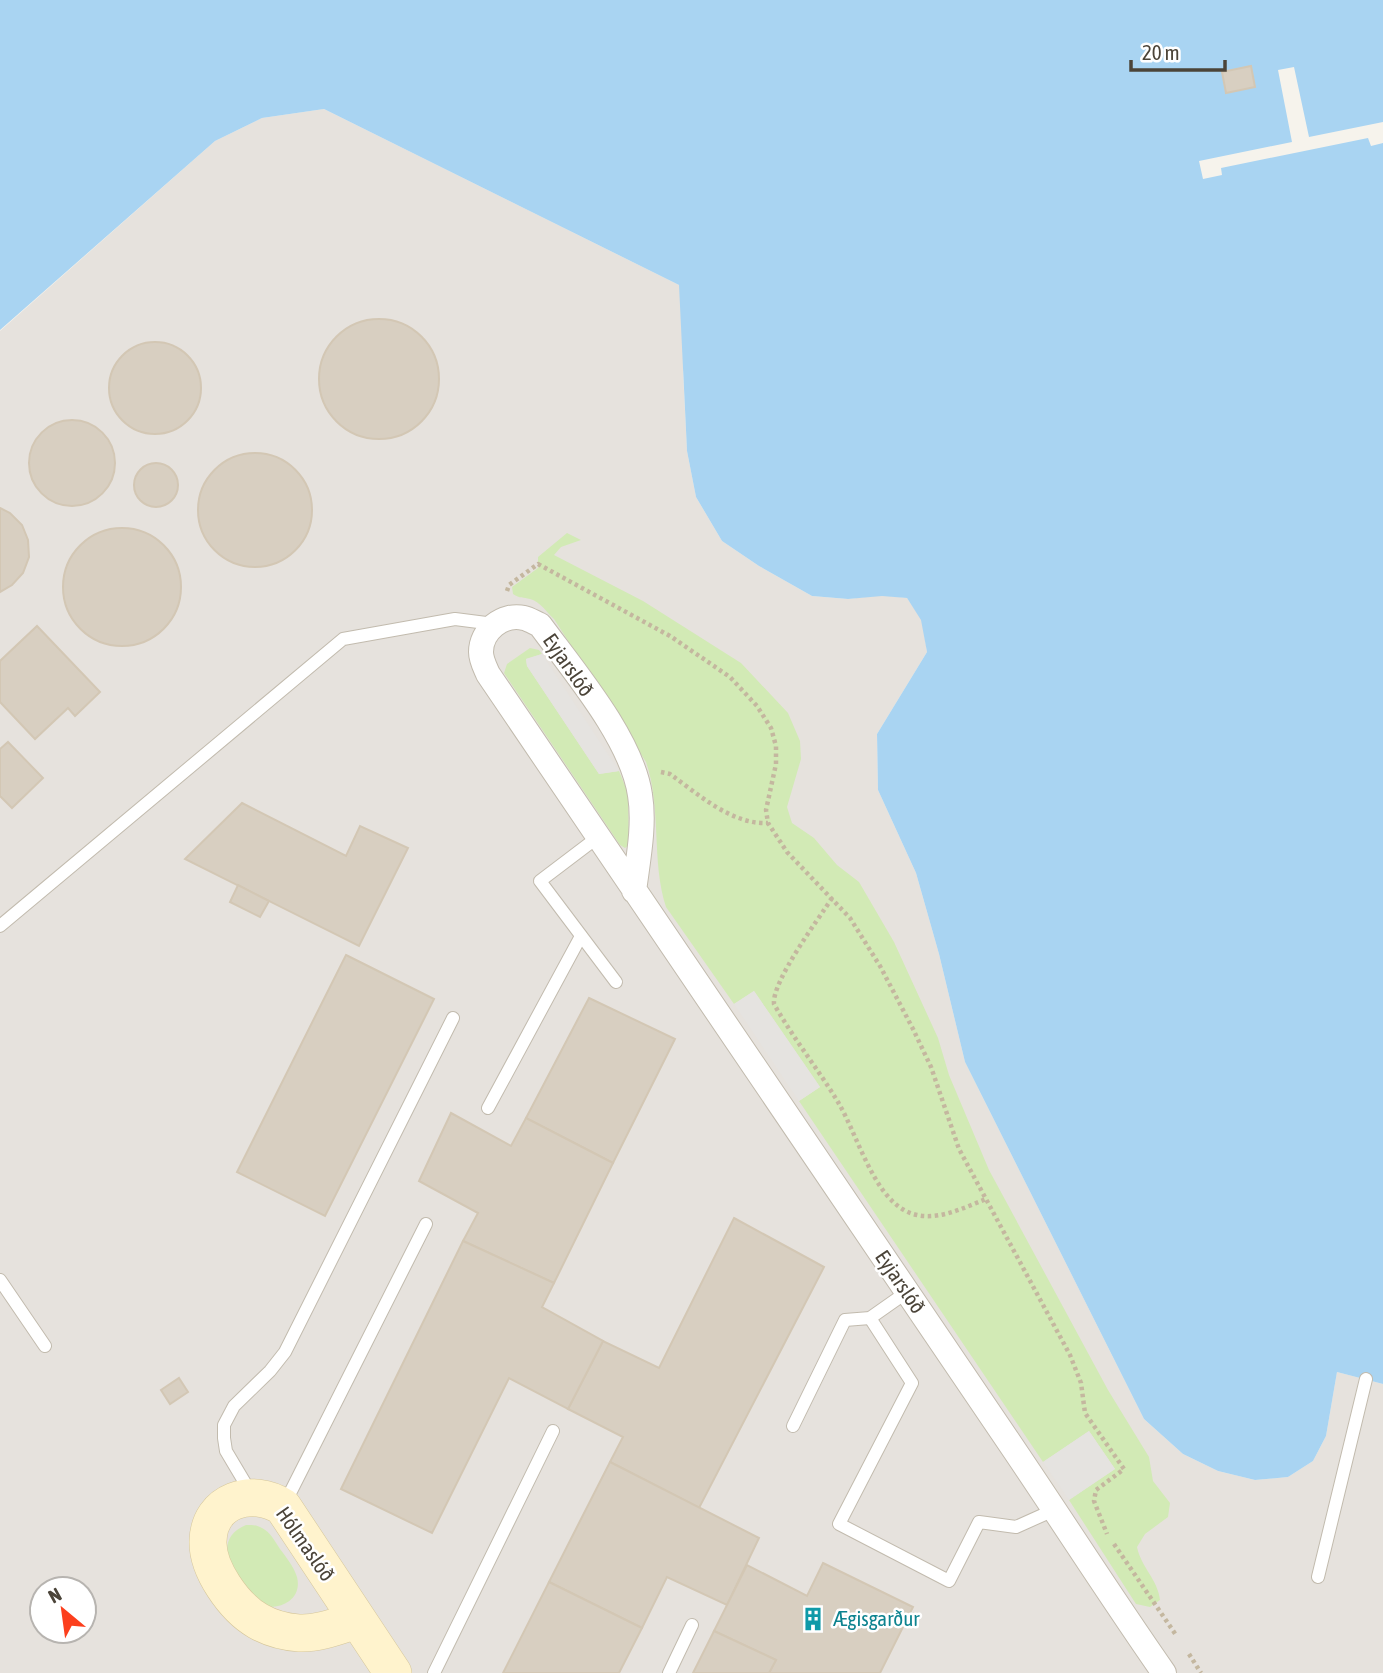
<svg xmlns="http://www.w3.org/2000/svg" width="1383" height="1673" font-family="'Asap Condensed',sans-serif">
<rect width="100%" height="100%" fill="#f6f3ec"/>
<!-- industrial -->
<path fill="#e6e2dd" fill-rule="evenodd" d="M1283,0H1383V38L1294,67L1254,75L1258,95L1225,102L1220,84L1032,134L683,371L687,451L696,497L722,541L759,566L812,596L848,599L882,595L907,598L922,620L927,652L877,734L878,790L916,873L939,954L965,1062L1144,1419L1183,1454L1218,1471L1255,1480L1288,1477L1313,1461L1326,1436L1337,1372L1383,1384V1673H0V331L215,141L262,118L324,109L679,285L999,70L1266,6ZM42,1589H84V1631H42Z"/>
<!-- green -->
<g fill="#d2eab5">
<path d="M567,533L581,540L561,547L554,555L643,601L741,663L788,713L800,741L801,759L787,807L792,823L814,838L837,865L859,882L894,942L938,1038L949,1075L989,1170L1108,1390L1149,1457L1153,1481L1170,1503L1168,1517L1145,1534L1137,1547C1141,1567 1158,1580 1160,1600L1150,1607L1136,1604L1069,1500L1115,1469L1089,1431L1043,1462L799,1101L820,1087L754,991L734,1004L666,907C651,860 662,809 646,762L554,619C547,613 540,601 530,599C523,597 520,599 513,594L512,587L538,568V557Z"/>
<path d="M530,648L539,650L542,654L526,659L527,666L599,774L619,771L628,793L629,845L625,848L620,845L504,673L507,664Z"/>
<path d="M246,1525C252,1525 257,1525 262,1528C270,1532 275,1541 280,1549C286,1557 294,1567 297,1577C302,1597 285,1608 268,1607C244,1591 203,1543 246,1525Z"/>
</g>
<!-- parking -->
<g fill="#e5e3e0">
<path d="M542,654L619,771L599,774L527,666L526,659Z"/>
<path d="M754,991L820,1087L799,1101L734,1004Z"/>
<path d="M1089,1431L1115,1469L1069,1500L1043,1462Z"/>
</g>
<!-- water -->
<path fill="#a9d4f2" d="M0,0H1383V1384L1337,1372L1326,1436L1313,1461L1288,1477L1255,1480L1218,1471L1183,1454L1144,1419L965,1062L939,954L916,873L878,790L877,734L927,652L921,620L907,598L882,596L848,599L812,596L759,566L722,541L696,497L687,451L679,285L324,109L262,118L215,141L0,330Z"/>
<!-- pier -->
<path fill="#f6f3ec" d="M1294,67L1309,137L1383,122V143L1371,146L1368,138L1221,168L1222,175L1203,179L1199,161L1292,142L1278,70Z"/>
<!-- building -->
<g fill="#d8cfc1" stroke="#d3c7b4" stroke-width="2">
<path d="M1251,66L1255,87L1226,93L1222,72Z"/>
<circle cx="379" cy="379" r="60"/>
<circle cx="155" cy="388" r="46"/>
<circle cx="72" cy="463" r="43"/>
<circle cx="255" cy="510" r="57"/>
<circle cx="156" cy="485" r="22"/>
<path d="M0,508L10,513L22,525L28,540L29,557L23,573L12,585L0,592Z"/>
<circle cx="122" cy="587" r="59"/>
<path d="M37,626L100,692L75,716L68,708L35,739L0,702V661Z"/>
<path d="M8,742L43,778L12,808L0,796V749Z"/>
<path d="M242,803L346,856L360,826L408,848L359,946L185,859Z"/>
<path d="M238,885L269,901L260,917L230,902Z"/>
<path d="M346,955L434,999L325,1216L237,1172Z"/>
<path d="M589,998L675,1039L613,1163L526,1118Z"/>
<path d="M451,1113L511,1146L526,1118L613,1163L554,1283L463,1241L478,1213L419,1181Z"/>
<path d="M734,1218L824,1267L699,1508L610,1462L623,1437L568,1409L603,1341L659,1368Z"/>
<path d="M463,1241L554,1283L542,1307L603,1341L568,1409L509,1378L432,1533L341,1489Z"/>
<path d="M179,1378L188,1392L170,1404L161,1390Z"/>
<path d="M610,1462L759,1538L727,1605L667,1577L642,1628L549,1582Z"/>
<path d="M823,1563L913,1607L880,1673H769L776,1660L714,1631L747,1565L807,1596Z"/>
<path d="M549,1582L642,1628L619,1673H503Z"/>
<path d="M714,1631L776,1660L769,1673H693Z"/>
</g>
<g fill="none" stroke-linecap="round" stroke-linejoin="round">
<!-- lane casing -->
<g stroke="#c2bbae" stroke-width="14">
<g id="lane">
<path d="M598,837L540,881L616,982"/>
<path d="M0,926L343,639L455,619L494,624"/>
<path d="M488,1108L581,936"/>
<path d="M0,1280L45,1346"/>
<path d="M870,1318L912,1383L839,1524L949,1581L979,1522L1016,1527L1054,1510"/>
<path d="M793,1426L845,1320L870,1318L907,1292"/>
<path d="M251,1493L226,1451L224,1438V1425L234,1406L270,1371L285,1352L453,1018"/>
<path d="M285,1503L426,1224"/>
<path d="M1318,1577L1366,1379"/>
<path d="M434,1673L553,1431"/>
<path d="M669,1673L692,1625"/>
</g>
</g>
<!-- street casing -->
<g stroke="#c2bbae" stroke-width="26">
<path id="street" d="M634,891C638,860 645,825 640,795C632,739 573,670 540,625C535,623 529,619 524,618C502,613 481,631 481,652C481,660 485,667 488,674C663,933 839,1192 1015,1451C1065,1525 1113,1600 1164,1673"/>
</g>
<!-- secondary casing -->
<g stroke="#d6c79b" stroke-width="38">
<path id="secondary" d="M357,1620C338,1626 318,1634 299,1633C285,1632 270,1628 258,1621C234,1607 207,1569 208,1541C209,1500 252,1487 283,1507L393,1673"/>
</g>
<!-- path -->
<g stroke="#c4b79f" stroke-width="4.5" stroke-dasharray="3.5 3.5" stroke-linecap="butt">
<path d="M507,591L509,585L538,564L670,636L730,677L757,706L771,728L776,746V764L766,810L768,823L787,852L850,918L880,966L913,1029L931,1067L959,1149L1070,1355L1081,1383L1085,1413L1124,1469L1096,1490L1094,1501L1107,1534"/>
<path d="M661,772L670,774C698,794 732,825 768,823"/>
<path d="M832,898C818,920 772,981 774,1004C793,1038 818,1069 838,1102C857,1134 872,1192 904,1210C930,1225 961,1209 986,1199"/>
<path d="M1114,1544L1176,1635"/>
<path d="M1189,1654L1201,1673"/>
</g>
<!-- lane -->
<use href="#lane" stroke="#fff" stroke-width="12"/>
<!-- street -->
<use href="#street" stroke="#fff" stroke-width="24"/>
<!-- secondary -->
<use href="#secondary" stroke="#fff3cd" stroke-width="37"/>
</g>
<!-- icons -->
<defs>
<g id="building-bare" transform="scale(1.89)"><path d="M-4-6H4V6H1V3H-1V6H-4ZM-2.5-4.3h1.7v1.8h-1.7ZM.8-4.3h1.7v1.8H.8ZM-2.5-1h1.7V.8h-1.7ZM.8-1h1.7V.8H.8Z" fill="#0f9aa8" stroke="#fff" stroke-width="2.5" paint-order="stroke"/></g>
</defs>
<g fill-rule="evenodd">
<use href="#building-bare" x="813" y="1619"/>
</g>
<g text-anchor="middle" stroke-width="5" stroke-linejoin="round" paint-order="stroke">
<!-- street labels -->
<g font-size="21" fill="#4b4439" stroke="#fff">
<text transform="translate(568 665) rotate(55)" y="7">Eyjarslóð</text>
<text transform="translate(900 1282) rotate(56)" y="7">Eyjarslóð</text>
<text transform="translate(305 1544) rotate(55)" y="7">Hólmaslóð</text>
</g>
<!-- culture labels -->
<g font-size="21" fill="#0d838f" stroke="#fff" text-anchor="start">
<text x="833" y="1626">Ægisgarður</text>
</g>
</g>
<!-- north arrow -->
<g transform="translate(63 1610) rotate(331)"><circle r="33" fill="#ffffff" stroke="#b7b4b0" stroke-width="2"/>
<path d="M0-5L12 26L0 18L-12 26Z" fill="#fc3f1d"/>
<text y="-10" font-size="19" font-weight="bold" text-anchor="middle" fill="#4b4439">N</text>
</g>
<!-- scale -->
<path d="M1131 60v10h94v-10" fill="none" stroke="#4b4439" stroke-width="3.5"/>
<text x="1142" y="60" font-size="21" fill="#4b4439" stroke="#ffffff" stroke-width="5" paint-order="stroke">20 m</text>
</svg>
